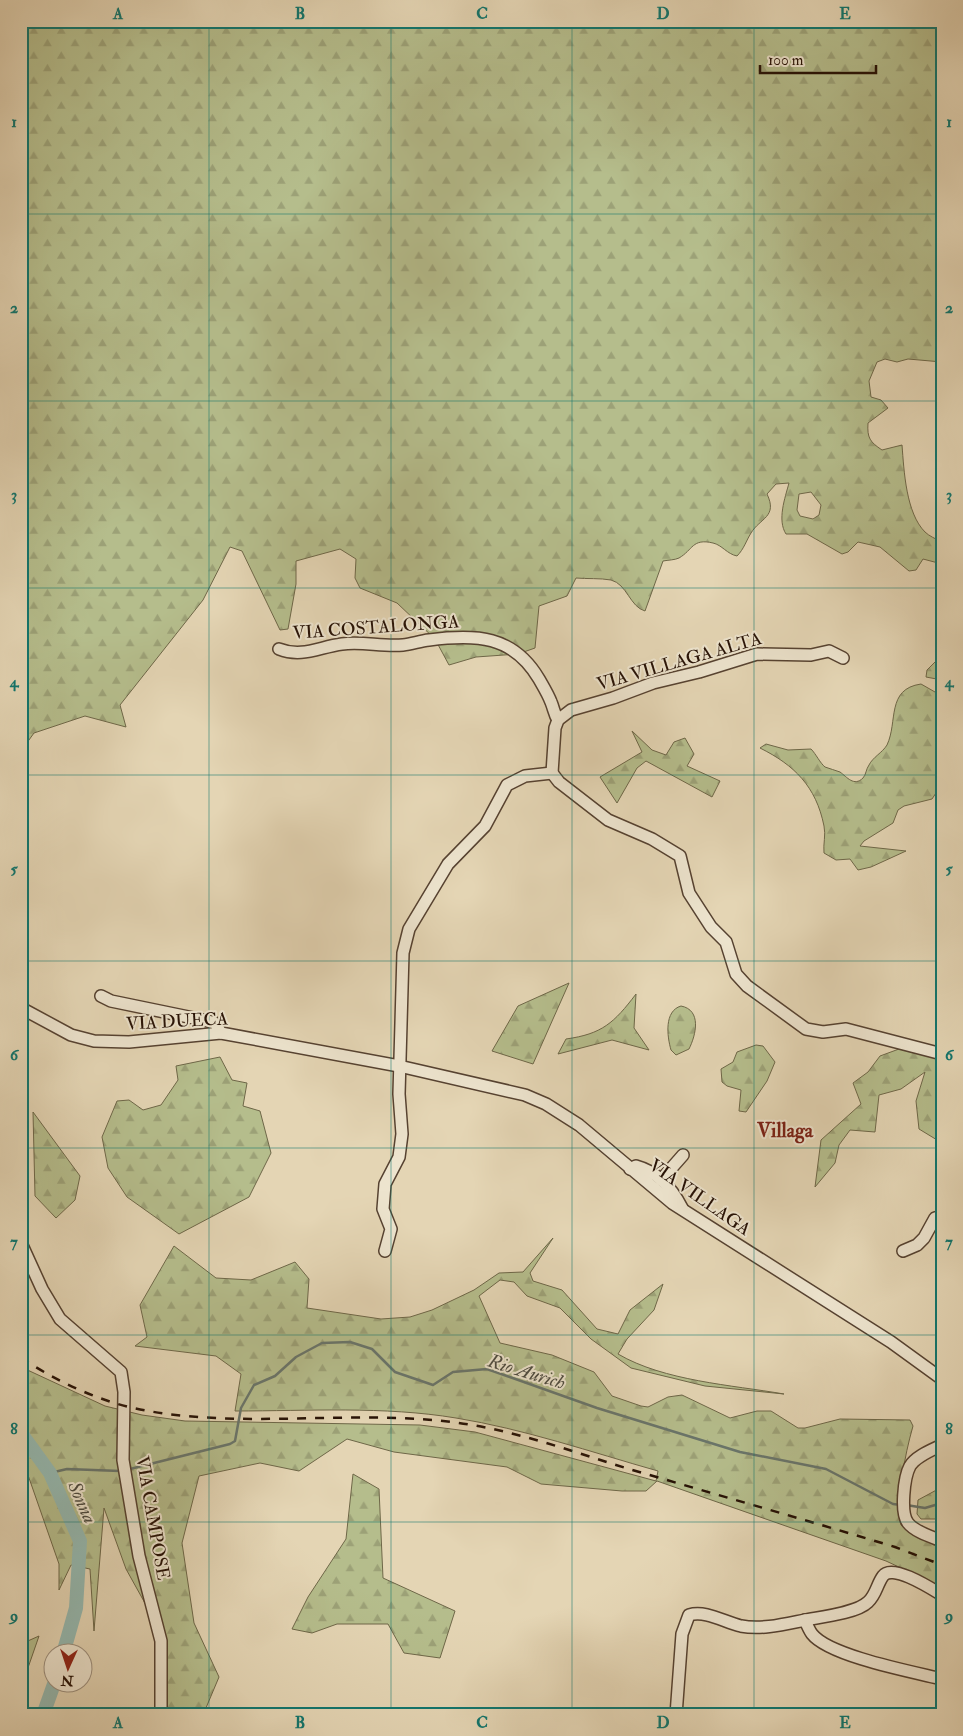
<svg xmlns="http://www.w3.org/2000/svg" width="963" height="1736" font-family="'IM FELL Double Pica',serif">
<defs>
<pattern id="forest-firs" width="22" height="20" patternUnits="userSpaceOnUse" patternTransform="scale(1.25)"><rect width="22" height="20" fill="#b5bd8c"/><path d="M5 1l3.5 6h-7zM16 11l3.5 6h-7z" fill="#9ca177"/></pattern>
</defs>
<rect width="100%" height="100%" fill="#e4d5b4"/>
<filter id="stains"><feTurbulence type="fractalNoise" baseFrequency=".004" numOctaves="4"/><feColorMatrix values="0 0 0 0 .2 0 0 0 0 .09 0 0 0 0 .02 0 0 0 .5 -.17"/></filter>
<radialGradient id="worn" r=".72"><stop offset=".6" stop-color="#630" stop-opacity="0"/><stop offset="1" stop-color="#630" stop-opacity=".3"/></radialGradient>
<!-- green -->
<path fill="#b5bd8c" stroke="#6e6748" d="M39,1636L21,1688V1644Z"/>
<!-- forest -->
<g fill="url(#forest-firs)" stroke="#6e6748" fill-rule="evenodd">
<path d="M21,21H942V362L908,359L897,362L885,359L877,362L869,381L871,397L881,400L888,408L868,423C867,438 870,442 882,450L902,445C904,471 906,513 925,532C929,536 936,539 942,542V564L923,559L916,570L909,571L880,547L858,542L848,552L842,554L807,534H786C777,520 785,498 789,483L776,484L767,494C778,517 760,518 751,533C746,541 744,549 737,556C727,554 722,545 713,543C692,538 693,550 679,558C675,560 668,560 663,561L645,611C630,607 627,584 611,580C600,578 587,579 576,578L567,596L539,606L535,648L518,654L476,657L449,665L435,639L397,603L360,588L355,578L356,559L340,549L296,561V584L288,629L280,630L242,551L230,547L203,600L120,705L126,727L85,716L34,733L21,751ZM811,492L821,505L819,515L813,519L800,516L797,510L799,494Z"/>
<path d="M942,655V680L926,677L927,670Z"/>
<path d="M921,684L942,696V784L932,799L904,806L898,810L893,823L864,841L860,846L906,851L871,867L858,870L850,859L836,860L824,853C823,844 826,835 824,826C816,786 794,765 760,748L766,744L788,750L811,749C816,754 820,763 825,767C830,769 835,770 840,772C847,777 854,787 863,778C866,775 866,769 869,765C873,757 882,753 887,745C898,722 886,689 921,684Z"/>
<path d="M632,731L652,750L666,755L674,742L685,738L694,754L687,766L720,781L712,797L646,761L637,768L617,803L600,777L642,752Z"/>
<path d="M569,983L533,1064L492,1051L518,1006Z"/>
<path d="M636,994L634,1028L649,1050L612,1040L558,1054L566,1039C602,1034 614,1023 636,994Z"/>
<path d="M681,1006C702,1010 696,1035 689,1049L676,1055L671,1050C667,1036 664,1011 681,1006Z"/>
<path d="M756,1045L763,1046L775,1062L767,1081L746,1112L739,1111L741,1090L727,1086L722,1082L721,1069L733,1062L737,1052Z"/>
<path d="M899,1049L942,1058V1143L919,1129L916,1101L925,1072L901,1089L879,1095L875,1132L850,1130L839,1145L835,1163L815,1187L821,1140L861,1104L853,1083L868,1072L880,1056Z"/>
<path d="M220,1057L232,1080L247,1083L243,1106L260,1111L271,1153L249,1197L179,1234L127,1197L108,1168L102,1137L117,1101L129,1100L143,1110L161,1105L178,1080L176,1066Z"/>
<path d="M33,1112L80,1176L75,1200L56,1218L35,1196Z"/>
<path d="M553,1238L530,1273L533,1281L562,1290L597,1329L618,1334L630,1310L663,1284L654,1310L627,1339L618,1354C664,1381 732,1385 784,1394L705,1386L631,1368L591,1339L560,1308L527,1296L514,1282L500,1280L479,1296L500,1343L552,1355L594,1372L612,1396L641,1406L648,1407L668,1397L682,1395L730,1418L757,1411H771L798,1428H805L840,1419L910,1420L913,1426C904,1458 898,1492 901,1525L942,1545V1587L886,1561L657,1481L646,1491H622L541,1484L507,1467L394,1452L347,1439L299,1471L260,1463L199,1476L182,1543L194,1623L219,1677L203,1715H161L166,1641L126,1569L104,1508L94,1631L90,1569L71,1565L59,1590V1564L21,1455V1367L105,1406L142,1415L185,1421L420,1425L475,1432L656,1481L658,1471C591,1452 524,1429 456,1418C384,1406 308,1411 235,1411L241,1374L216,1356L135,1346L147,1337L140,1305L174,1246L216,1278L251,1280L295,1262L309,1279L307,1308L381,1319L410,1317L432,1310L474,1290L499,1273L523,1272Z"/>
<path d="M353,1474L379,1489L383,1578L455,1611L440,1658L404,1653L388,1624H337L312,1633L292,1629L308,1597L346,1539Z"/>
<path d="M942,1487V1519H921L917,1514L918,1500Z"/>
</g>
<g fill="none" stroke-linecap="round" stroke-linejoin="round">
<!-- stream -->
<g stroke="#69756b" stroke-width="2.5">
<path d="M130,1469L230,1444L235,1441L241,1408L254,1385L275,1376L296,1357L322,1343L350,1342L372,1349L395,1372L433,1385L453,1372L487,1369L597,1408L740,1452L826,1469L893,1504L901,1505"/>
<path d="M50,1473L67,1469L120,1471"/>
<path d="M906,1505L925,1508L942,1503"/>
</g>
<!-- river -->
<g stroke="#95b8af" stroke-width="14">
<path d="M21,1433L50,1473L80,1541L76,1608L63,1654"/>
<path d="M43,1715L54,1684"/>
</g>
<!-- minor casing -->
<g stroke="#564231" stroke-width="14">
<g id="minor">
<path d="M279,649C302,658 319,647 342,644C362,641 382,647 403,645C412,644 420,641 429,640C476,634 513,635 539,679C543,686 548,694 551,702C554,709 554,714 558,720"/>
<path d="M552,773L559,782L608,820L652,839L680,856L689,893L711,927L726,942L736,974L747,986L806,1029L823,1032L846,1029L942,1054"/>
<path d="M552,773L555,728L558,720L571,710L613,698L653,683L699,672L757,654L811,655L829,651L843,658"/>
<path d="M101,996L111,1001L208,1021L215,1023L221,1033"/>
<path d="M21,1008L71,1035L94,1041L129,1042L221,1033L399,1066L525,1095L546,1104L579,1125L672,1203L891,1342L942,1379"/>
<path d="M630,1169L636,1166C658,1172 672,1188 682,1208"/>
<path d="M661,1180L683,1155"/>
<path d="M21,1243L42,1289L60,1319L121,1372L124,1392L123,1460L139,1556L161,1641V1715"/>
<path d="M385,1251L391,1229L383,1209L385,1184L399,1157L402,1134L399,1094L403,953L409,929L448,864L485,826L507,785L525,776L552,773"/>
<path d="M903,1251L917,1245L924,1238L935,1218L942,1217"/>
<path d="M942,1445C932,1450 916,1456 910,1466C904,1477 900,1513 908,1523C915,1532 932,1537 942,1541"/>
<path d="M805,1620C807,1625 809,1630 812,1634C829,1656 913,1672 942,1679"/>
<path d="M676,1715L682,1634L689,1615C706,1610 724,1622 741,1626C762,1630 785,1624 805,1620C821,1617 857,1613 868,1602C876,1595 877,1584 883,1576C892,1563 932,1589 942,1595"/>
</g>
</g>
<!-- minor -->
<use href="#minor" stroke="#ede4ce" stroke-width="11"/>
<!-- rail -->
<path stroke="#261105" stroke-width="2.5" stroke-dasharray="9 9" stroke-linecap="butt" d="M21,1358C55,1380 94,1399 133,1408C244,1432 360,1406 472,1425C525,1434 577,1453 629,1469C718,1495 806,1520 895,1547L942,1565"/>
</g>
<!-- grid -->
<path fill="none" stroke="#0f766e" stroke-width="1" stroke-opacity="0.55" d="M209,21V1715M391,21V1715M572,21V1715M754,21V1715M21,214H942M21,401H942M21,588H942M21,775H942M21,961H942M21,1148H942M21,1335H942M21,1522H942"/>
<g text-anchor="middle" stroke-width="4" stroke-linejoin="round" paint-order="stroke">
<!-- street labels -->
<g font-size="18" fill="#261105" stroke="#ede4ce">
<text transform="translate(376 627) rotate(-4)" y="6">VIA COSTALONGA</text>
<text transform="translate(679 661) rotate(-16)" y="6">VIA VILLAGA ALTA</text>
<text transform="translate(177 1021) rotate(-3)" y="6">VIA DUECA</text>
<text transform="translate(700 1197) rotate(35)" y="6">VIA VILLAGA</text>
<text transform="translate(153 1518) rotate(80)" y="6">VIA CAMPOSE</text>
</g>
<!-- water labels -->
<g font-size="19" font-style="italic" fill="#4d4b40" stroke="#ede4ce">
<text transform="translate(527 1371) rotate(17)" y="7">Rio Aurich</text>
<text transform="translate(83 1502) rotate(66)" y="7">Sonna</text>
</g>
<!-- quarter labels -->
<g font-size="20" font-weight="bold" fill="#7a1f14" stroke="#ede4ce">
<text x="785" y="1137">Villaga</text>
</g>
</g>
<!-- margin -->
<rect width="963" height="1736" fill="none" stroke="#e4d5b4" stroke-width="55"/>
<!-- north arrow -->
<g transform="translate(68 1668) rotate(183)"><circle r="24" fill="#ede4ce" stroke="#9d907e"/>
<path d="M0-4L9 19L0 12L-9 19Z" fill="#8f2418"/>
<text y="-8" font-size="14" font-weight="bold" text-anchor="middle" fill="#261105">N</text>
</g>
<!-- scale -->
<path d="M760 65v8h116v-8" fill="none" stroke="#261105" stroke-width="2.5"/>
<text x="768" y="65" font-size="15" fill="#261105" stroke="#ede4ce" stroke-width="4" paint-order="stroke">100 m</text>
<rect x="28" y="28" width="908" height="1680" fill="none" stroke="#0f766e" stroke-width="2"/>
<g font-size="16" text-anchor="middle" font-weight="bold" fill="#0f766e">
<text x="118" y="19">A</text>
<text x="300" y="19">B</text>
<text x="482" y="19">C</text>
<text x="663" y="19">D</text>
<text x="845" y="19">E</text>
<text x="14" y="127">1</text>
<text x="949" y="127">1</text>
<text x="14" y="313">2</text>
<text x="949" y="313">2</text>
<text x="14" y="500">3</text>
<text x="949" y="500">3</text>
<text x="14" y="687">4</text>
<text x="949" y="687">4</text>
<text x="14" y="874">5</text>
<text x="949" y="874">5</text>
<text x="14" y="1060">6</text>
<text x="949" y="1060">6</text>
<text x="14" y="1247">7</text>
<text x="949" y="1247">7</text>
<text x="14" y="1434">8</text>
<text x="949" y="1434">8</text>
<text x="14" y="1621">9</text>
<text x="949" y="1621">9</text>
<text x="118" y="1728">A</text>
<text x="300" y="1728">B</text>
<text x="482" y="1728">C</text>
<text x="663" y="1728">D</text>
<text x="845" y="1728">E</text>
</g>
<rect width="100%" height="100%" filter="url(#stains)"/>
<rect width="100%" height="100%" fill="url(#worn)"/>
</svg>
